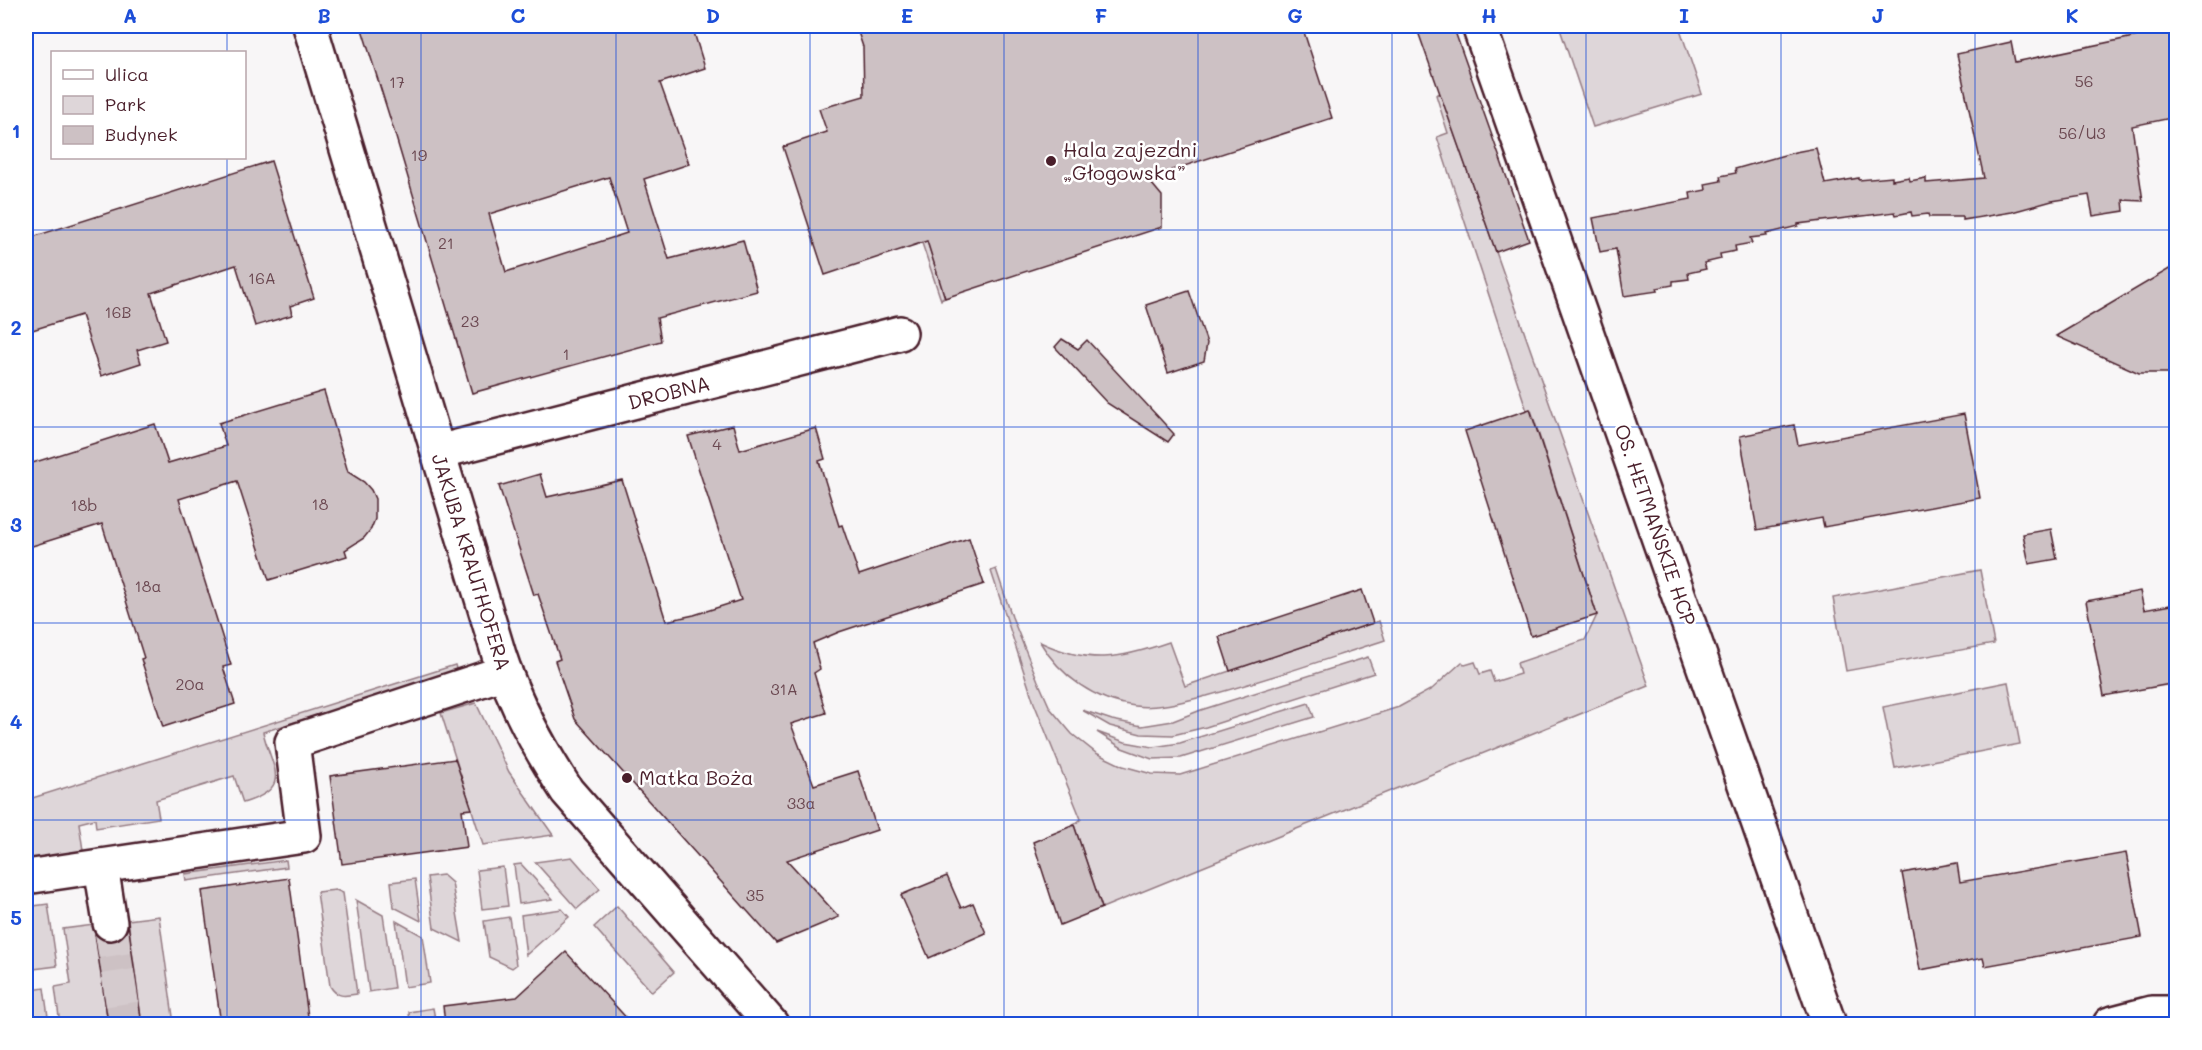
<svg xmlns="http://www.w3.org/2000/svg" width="2202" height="1050" font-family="Mali,sans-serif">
<rect width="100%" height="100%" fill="#f8f6f7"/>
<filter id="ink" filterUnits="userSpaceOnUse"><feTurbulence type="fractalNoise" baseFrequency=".0167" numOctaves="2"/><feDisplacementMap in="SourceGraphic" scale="12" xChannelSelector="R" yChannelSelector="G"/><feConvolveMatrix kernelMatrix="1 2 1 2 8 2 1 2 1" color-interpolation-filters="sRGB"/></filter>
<g filter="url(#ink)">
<!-- green -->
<g fill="#ded6d9" stroke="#947a82" stroke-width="1.5">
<path d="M1559,26H1679L1702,94L1593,127Z"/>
<path d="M1440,93L1649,686L1102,908L1074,825L1081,819L1034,703L991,571L996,569L1012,617L1038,681L1050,708L1072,734L1096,753L1123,766L1152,774L1180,775L1399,707L1432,689L1462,662L1465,665L1475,662L1480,674L1490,671L1494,682L1520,674L1517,663L1585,640L1597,615L1531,410L1527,411L1437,137L1448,133L1436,95Z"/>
<path d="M892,153L912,195L945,296L942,298H945L941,300Z"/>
<path d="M1980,570L1994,644L1846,671L1833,598Z"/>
<path d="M1379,621L1385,640C1326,659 1267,680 1207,696C1183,701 1159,709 1135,706C1095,701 1060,676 1040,642C1089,665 1120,659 1169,642L1185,686Z"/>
<path d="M1368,657L1374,673L1206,727L1173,735L1141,734L1110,726L1082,710L1112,720L1142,726L1173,721L1201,710Z"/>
<path d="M455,665L457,672L263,732C272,770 294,787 243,803L234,776L156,800L159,818L96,828L95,819L79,823L84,857L26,865V800Z"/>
<path d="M2008,682L2020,744L1895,768L1883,707Z"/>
<path d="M476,703L509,772L553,835L483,845L441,713Z"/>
<path d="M1309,703L1314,717L1181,758L1152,759L1122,748L1097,732L1125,742L1153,747L1180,743Z"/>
<path d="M572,857L600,889L577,909L535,862Z"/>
<path d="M286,860L287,867L186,881L185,874Z"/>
<path d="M521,864L553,899L519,904L514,865Z"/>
<path d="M503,867L508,906L482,909L477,870Z"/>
<path d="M443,875L452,883L462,942L434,928L427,877Z"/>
<path d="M415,879L421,921L394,907L391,882Z"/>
<path d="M336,890L343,893L357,994C345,996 337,998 330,986L317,892Z"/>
<path d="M356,900L383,915L394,988L369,992Z"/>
<path d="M48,904L57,966L26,970V907Z"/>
<path d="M617,906L674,972L652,992L594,927Z"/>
<path d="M562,909L569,917L526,955L521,915Z"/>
<path d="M159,916L174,1024H60L55,987L71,984L63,929L94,925L108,1023L141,1018L128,920Z"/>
<path d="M509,917L516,965L512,968L489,957L484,921Z"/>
<path d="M396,921L423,936L430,983L405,987Z"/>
<path d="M44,988L49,1024H30L26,991Z"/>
<path d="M433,1008L436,1024H410L409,1012Z"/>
</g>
<!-- building -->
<g fill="#cdc1c4" stroke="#4a1f2b" stroke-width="1.5" fill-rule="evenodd">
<path d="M361,26H692L705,68L660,83L689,164L644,179L669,259L743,240L757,291L657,318L661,341L472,393L395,134ZM609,177L627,233L506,272L489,214Z"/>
<path d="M856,26H1302L1332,118L1147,178L1162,196V227L945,298L927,241L825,275L783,147L827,132L819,109L864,96L863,47Z"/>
<path d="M1416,26H1453L1529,240L1496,252Z"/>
<path d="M2176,28V117L2132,126L2143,201L2123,200L2124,211L2093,216L2089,195L2052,201L2012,212L1963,220V217H1929L1928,214L1912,216L1911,212L1896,215L1895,212L1798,224V226L1766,234L1767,236L1750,238L1752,243L1735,246L1736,251L1720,254L1721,259L1704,263L1706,269L1688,273L1689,279L1673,281V285L1657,288L1658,291L1624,296L1616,249L1600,252L1593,218L1691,199L1690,193L1706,190L1705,184L1721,181L1720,176L1736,173L1735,169L1795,152L1816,148L1825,184L1859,178V180L1892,177V180L1909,177L1910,181L1926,178V183L1984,178L1957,54L2011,42L2015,62Z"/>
<path d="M271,161L314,298L290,306L292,315L255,326L236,265L151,293L166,341L137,350L141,363L101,376L81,315L26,332V239Z"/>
<path d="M2176,265V373H2139L2056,336Z"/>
<path d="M1189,291L1207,343L1204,361L1168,373L1146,305Z"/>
<path d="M1062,339L1078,349L1087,340L1174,434L1168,442L1107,403L1055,347Z"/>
<path d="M324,391L348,472L364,482L371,490L375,499V519L371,529L364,538L345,550L347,556L269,580L237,481L179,499L231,665L223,667L235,704L163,727L141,659L144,658L102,524L26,548V465L155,424L168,463L226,446L219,423Z"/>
<path d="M1530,409L1597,615L1531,636L1465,431Z"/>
<path d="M1964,414L1980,498L1824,527L1822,518L1757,530L1740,436L1794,425L1798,445Z"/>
<path d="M733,425L740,450L816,428L825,459L819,461L839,526L842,525L859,575L969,538L984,584L839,632L813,643L820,669L814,673L826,713L791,724L814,785L858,771L877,830L787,860L839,917L776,943L575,719L555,661L560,659L538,594L534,595L499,486L540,474L547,497L622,480L666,621L694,615L741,600L688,436Z"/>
<path d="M2051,529L2057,559L2029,564L2023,534Z"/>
<path d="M1362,590L1373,623L1230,671L1219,637Z"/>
<path d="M2140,591L2144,610L2176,604V683L2104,696L2086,601Z"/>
<path d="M455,759L472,809L462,810L467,847L342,864L330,776Z"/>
<path d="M1074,825L1102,908L1060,925L1033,842Z"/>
<path d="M2126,853L2142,937L1985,966L1983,958L1920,970L1902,873L1957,863L1960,882Z"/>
<path d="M947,876L961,908L973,903L986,933L929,958L901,895Z"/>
<path d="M289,878L309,1024H221L202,891Z"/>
<path d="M128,923L141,1018L108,1023L95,934L104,941H113L122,937L127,930Z"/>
<path d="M566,952L632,1024H445L443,1006L517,997Z"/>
</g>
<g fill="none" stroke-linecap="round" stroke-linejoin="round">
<!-- minor-tunnel -->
<path stroke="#d5cbce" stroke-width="33" stroke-dasharray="33 16" stroke-linecap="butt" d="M110,923L125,1021"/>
<!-- minor casing -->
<g stroke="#4a1f2b" stroke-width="38">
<g id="minor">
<path d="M310,26L499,655C515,705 539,748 567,791L771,1024"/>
<path d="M1479,26L1829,1024"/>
<path d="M438,452L900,333"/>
<path d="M101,866L110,923"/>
<path d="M26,877L304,836L292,742L505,672"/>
<path d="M2110,1024L2152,1013H2176"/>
</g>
</g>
<!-- minor -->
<use href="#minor" stroke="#fff" stroke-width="33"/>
</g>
</g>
<!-- grid -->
<path fill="none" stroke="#1d4ed8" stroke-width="1.5" stroke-opacity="0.55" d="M227,26V52M421,26V1024M616,26V1024M810,26V1024M1004,26V1024M1198,26V1024M1392,26V1024M1586,26V1024M1781,26V1024M1975,26V1024M227,158V1024M26,230H2176M26,427H2176M26,623H2176M26,820H2176"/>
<!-- markers -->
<g fill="#4a1f2b" stroke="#fff" stroke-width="2">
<circle cx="1051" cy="161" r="6"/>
<circle cx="627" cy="778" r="6"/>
</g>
<g text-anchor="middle" stroke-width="5" stroke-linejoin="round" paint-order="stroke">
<!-- number labels -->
<g font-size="16" fill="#6b4851">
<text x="2084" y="87">56</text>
<text x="397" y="88">17</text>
<text x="2082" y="139">56/U3</text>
<text x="419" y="161">19</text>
<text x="446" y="249">21</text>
<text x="262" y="284">16A</text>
<text x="118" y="318">16B</text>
<text x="470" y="327">23</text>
<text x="566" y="360">1</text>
<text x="717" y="450">4</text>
<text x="320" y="510">18</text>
<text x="84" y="511">18b</text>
<text x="148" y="592">18a</text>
<text x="190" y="690">20a</text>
<text x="784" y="695">31A</text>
<text x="801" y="809">33a</text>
<text x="755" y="901">35</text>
</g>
<!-- poi labels -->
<g font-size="20" fill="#4a1f2b" stroke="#fff" text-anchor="start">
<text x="1063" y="157">Hala zajezdni<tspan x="1063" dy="23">„Głogowska”</tspan></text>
<text x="639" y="785">Matka Boża</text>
</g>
<!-- street labels -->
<g font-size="20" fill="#4a1f2b" stroke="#fff">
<text transform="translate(669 393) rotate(-14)" y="7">DROBNA</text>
<text transform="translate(1655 525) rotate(71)" y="7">OS. HETMAŃSKIE HCP</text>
<text transform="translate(471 562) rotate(73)" y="7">JAKUBA KRAUTHOFERA</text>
</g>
</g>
<!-- margin -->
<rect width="2202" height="1050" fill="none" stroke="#fff" stroke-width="66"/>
<!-- legend -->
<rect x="51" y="51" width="195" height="108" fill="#ffffff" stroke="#b7a5aa" stroke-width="1.5"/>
<rect x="63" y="70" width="30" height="9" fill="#ffffff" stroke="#b7a5aa" stroke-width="1.5"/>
<text x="105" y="81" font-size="18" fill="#4a1f2b">Ulica</text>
<rect x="63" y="96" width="30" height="18" fill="#ded6d9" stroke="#b7a5aa" stroke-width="1.5"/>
<text x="105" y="111" font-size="18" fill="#4a1f2b">Park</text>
<rect x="63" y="126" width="30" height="18" fill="#cdc1c4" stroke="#b7a5aa" stroke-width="1.5"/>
<text x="105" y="141" font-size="18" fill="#4a1f2b">Budynek</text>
<rect x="33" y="33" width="2136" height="984" fill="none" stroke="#1d4ed8" stroke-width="2"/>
<g font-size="20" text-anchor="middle" font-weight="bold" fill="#1d4ed8">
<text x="130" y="23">A</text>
<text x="324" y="23">B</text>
<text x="518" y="23">C</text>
<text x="713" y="23">D</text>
<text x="907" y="23">E</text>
<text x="1101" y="23">F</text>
<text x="1295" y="23">G</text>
<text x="1489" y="23">H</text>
<text x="1684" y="23">I</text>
<text x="1878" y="23">J</text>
<text x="2072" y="23">K</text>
<text x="16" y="138">1</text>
<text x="16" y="335">2</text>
<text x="16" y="532">3</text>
<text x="16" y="729">4</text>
<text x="16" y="925">5</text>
</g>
</svg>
